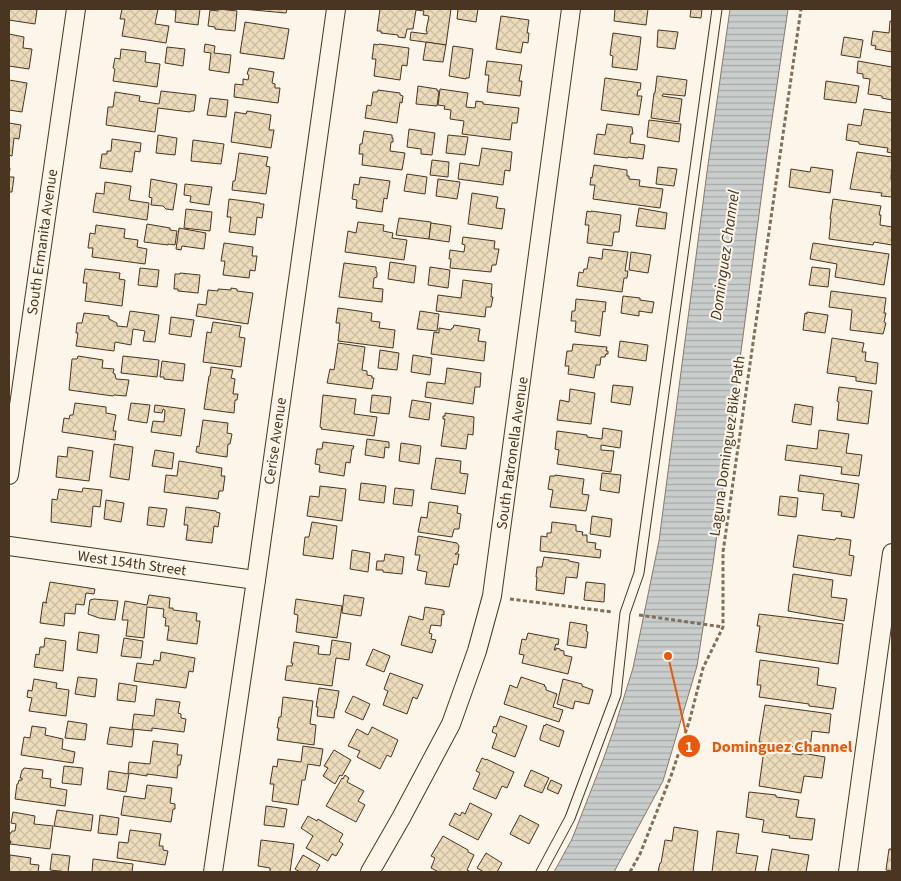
<svg xmlns="http://www.w3.org/2000/svg" width="901" height="881" font-family="'Source Sans 3',sans-serif">
<defs>
<pattern id="water-rules" width="6" height="5" patternUnits="userSpaceOnUse" patternTransform="scale(1.25)"><rect width="6" height="5" fill="#c9cecd"/><path d="M0 2.5h6" fill="none" stroke="#a5a8a6"/></pattern>
<pattern id="building-cross-hatch" width="8" height="8" patternUnits="userSpaceOnUse" patternTransform="scale(1.25)"><rect width="8" height="8" fill="#ecdcbc"/><path d="M0 0l8 8M0 8l8-8" fill="none" stroke="#ccbda1"/></pattern>
</defs>
<rect width="100%" height="100%" fill="#fbf6e9"/>
<!-- water -->
<path fill="url(#water-rules)" stroke="#887966" d="M730,9H788L767,154L713,564L697,666L663,781L614,872H554L572,839L603,760L615,726L633,668L659,541L707,172Z"/>
<!-- building -->
<g fill="url(#building-cross-hatch)" stroke="#4a3520">
<path d="M9,9H32L37,10L35,24L9,20Z"/>
<path d="M122,9H158L155,24L169,26L166,43L122,36L125,19H120Z"/>
<path d="M166,9H200L198,25L175,22L176,10Z"/>
<path d="M218,9L237,11L235,31L215,29V27L208,26L210,10L218,11Z"/>
<path d="M242,9H287L286,13Z"/>
<path d="M380,9H451L446,45L410,40L411,32L427,34V31H426L429,16L423,15L424,11L416,10L413,29H407L405,38L398,37V35L381,33V31H377Z"/>
<path d="M458,9H478L476,22L457,19Z"/>
<path d="M615,9H648L646,25L614,21Z"/>
<path d="M691,9H702L701,18L690,17Z"/>
<path d="M501,16L529,20L527,33H529L528,43L523,42L521,53L496,49Z"/>
<path d="M890,21H892V52L875,49L876,46L871,45L873,31L889,33Z"/>
<path d="M245,22L289,29L284,59L240,53Z"/>
<path d="M658,30L678,32L675,49L657,47Z"/>
<path d="M613,33L641,37L637,70L612,67L613,56L610,55Z"/>
<path d="M9,34L24,37L23,48L32,49L29,69L9,66Z"/>
<path d="M844,37L863,40L860,58L841,55Z"/>
<path d="M426,42L446,45L443,62L423,60Z"/>
<path d="M205,44L215,46L214,53L231,55L229,73L209,70L211,53L204,52Z"/>
<path d="M374,44L378,45L379,44L409,48L407,66L402,65L400,80L374,76L376,59H372Z"/>
<path d="M453,46L473,49L469,78H466V79L449,76Z"/>
<path d="M167,47L185,49L183,66L165,63Z"/>
<path d="M121,49L146,52L145,62L160,64L157,87L113,81L115,69L113,68L115,58L120,59Z"/>
<path d="M487,61L522,65L519,81H522L520,96L487,92L489,75H485Z"/>
<path d="M858,61L892,67V100L882,98V96L868,94L870,79L863,78V74L857,73Z"/>
<path d="M249,68L274,72L272,83L275,84V88H280L278,103L234,97L235,84L243,85V79L248,80L249,75L247,74Z"/>
<path d="M657,76L687,80L685,96L663,94L662,96L682,99L679,122L651,118L654,93H655Z"/>
<path d="M605,78L641,83L640,90H638L637,96H642L639,115L601,110Z"/>
<path d="M9,80L27,83L22,112L9,110Z"/>
<path d="M826,81L859,86L856,103L824,99Z"/>
<path d="M418,86L437,89V91H439L437,106L416,104Z"/>
<path d="M440,89L468,93L466,107L475,108L476,101L483,102V104L519,108L517,123H512L510,140L462,134L464,121L450,119L451,110L444,109L445,106L438,105Z"/>
<path d="M378,90L400,93V95L403,96L402,103L400,102L397,123L365,118L367,105L371,106L373,92H377Z"/>
<path d="M161,91L196,95L194,111H191L190,112L158,108L155,132L106,125L108,107H113L115,92L140,96L139,101L159,104Z"/>
<path d="M210,98L228,100L226,117L207,115Z"/>
<path d="M864,109L892,113V153L887,152L888,148L859,144V142L846,140L848,124L861,126Z"/>
<path d="M247,111L271,115L269,130H274L271,148L231,142L235,112L246,114Z"/>
<path d="M649,120L681,124L679,142L647,137Z"/>
<path d="M9,123L21,125L19,139L14,138L12,156L9,155Z"/>
<path d="M607,124L632,127L633,134H631L630,143L645,145L643,159L628,157V158L594,154L597,134L605,135Z"/>
<path d="M409,129L435,133L432,155L421,154V149L407,147Z"/>
<path d="M364,131L392,135V138H393V142H391L390,151L405,153L402,170L362,165L363,154H359L360,144H362Z"/>
<path d="M158,135L177,138L175,155L156,153Z"/>
<path d="M448,135L468,137L465,155L446,153Z"/>
<path d="M112,139L141,143L140,152L135,151L132,172L100,168L102,154H107V151H111Z"/>
<path d="M193,140L224,144L221,164L191,161Z"/>
<path d="M482,148L512,152L510,171L505,170L503,185L458,179L460,163L479,166Z"/>
<path d="M857,152L892,157L891,179H892V197L881,196L882,193L850,189Z"/>
<path d="M239,153L268,157L266,166L270,167L266,194L232,190L233,181H235Z"/>
<path d="M432,160L449,162L448,177L430,175Z"/>
<path d="M594,165L627,170V176H629V179L640,180L639,186L663,189L660,208L593,199L595,185H590L591,177L592,178Z"/>
<path d="M658,167L677,169L674,186L656,184Z"/>
<path d="M811,167L833,170L830,193L789,187L791,169L810,172Z"/>
<path d="M9,168H10L9,177H14L12,192H9Z"/>
<path d="M407,174L427,177L425,194L404,191Z"/>
<path d="M360,177L390,181L387,199L384,198L382,212L356,208L357,200L352,199L354,184L359,185Z"/>
<path d="M151,179L177,184L173,210L166,209L163,206L151,205L152,198L149,197Z"/>
<path d="M438,179L460,182L457,199L436,196Z"/>
<path d="M105,182L131,186L129,200L149,203L147,220L93,212L96,193L104,194Z"/>
<path d="M185,184L212,187L209,205L190,202L191,196L184,195Z"/>
<path d="M472,193L498,197L496,208L505,209L502,229L468,224Z"/>
<path d="M229,199L260,203V204H264L262,218L257,217L255,235L229,232L231,217H227Z"/>
<path d="M833,199L881,206L879,215H881L880,225L892,227V245L874,242L873,245L829,239L831,219H830Z"/>
<path d="M639,208L667,213L665,229L636,226Z"/>
<path d="M186,209L212,212L210,231L184,228Z"/>
<path d="M587,211L591,212V211L621,215L619,232H614L612,246L587,243L589,225H585Z"/>
<path d="M399,218L431,222L429,239L396,235Z"/>
<path d="M358,222L384,225L383,231L393,233L392,238L407,240L404,260L345,252L348,231L356,233Z"/>
<path d="M431,223L451,226L449,242L429,239Z"/>
<path d="M147,224L170,228V230L177,231L175,245L168,244V245L144,242Z"/>
<path d="M96,225L125,229L124,238L138,240L137,247L147,249L145,264L92,257L93,248H88L90,233L95,234Z"/>
<path d="M179,228L206,233L204,249L182,246L181,250L176,249Z"/>
<path d="M463,237L495,241L494,249H499L496,265H492L491,272L450,268L451,259H449L450,250L464,252L465,245L462,244Z"/>
<path d="M224,243L253,247L252,256H257L255,271L250,270L249,278L223,275L225,261H221Z"/>
<path d="M813,243L889,254L884,285L835,277L837,264L810,259Z"/>
<path d="M603,249L628,252L625,271H628L627,278H624L622,292L577,286L579,272L583,273L584,269H587L589,257L602,259Z"/>
<path d="M631,252L651,255L648,273L629,270Z"/>
<path d="M390,262L416,266L414,283L388,279Z"/>
<path d="M344,263L376,267V271L377,272V277L374,278L373,288L383,289L382,302L339,297Z"/>
<path d="M430,267L450,270L448,288L428,285Z"/>
<path d="M812,267L830,269L828,287L809,285Z"/>
<path d="M140,268L159,270L157,287L138,285Z"/>
<path d="M85,269L120,273L119,279L125,280L122,306L85,301L87,283H83Z"/>
<path d="M180,273L200,275L198,293L178,291V289H174L175,274H180Z"/>
<path d="M463,280L492,284L491,297H493L491,307H486L485,317L436,311L438,295L461,298Z"/>
<path d="M231,288L237,289V291L253,293L248,324L196,316L198,304L206,305L208,290L218,291V289L231,290Z"/>
<path d="M831,291L886,298L884,313H886L884,322L886,323L883,334L850,330L852,310L829,307Z"/>
<path d="M623,296L640,298V300L654,302L652,313L639,311V316L621,313Z"/>
<path d="M576,299L606,302L605,312L603,311L600,336L575,332L576,321H571L572,311H575Z"/>
<path d="M338,308L372,313L371,321L380,322L379,328L395,330L393,348L338,341L340,323H336Z"/>
<path d="M130,311L159,315L155,342L143,341L145,331L133,329L131,345L115,342L114,351L76,346L78,333H76L77,323H82L84,313L109,316V319L117,323V326L127,327Z"/>
<path d="M420,311L439,314L437,331L417,329Z"/>
<path d="M807,312L828,315L825,333L803,330L805,313L807,314Z"/>
<path d="M171,317L194,320L191,337L169,334Z"/>
<path d="M213,322L241,326L239,337L245,338L241,367L203,362L207,332L211,333Z"/>
<path d="M454,325L480,329L478,341L486,342L484,361L431,354L434,332L439,333V328L451,330L452,328H453Z"/>
<path d="M832,338L864,343L862,352H866L865,361L878,363L876,384L856,381V377L827,373Z"/>
<path d="M620,341L648,345L646,361L618,357Z"/>
<path d="M338,343L365,347L362,370L367,371V375L372,376V378H374L372,389L327,383L330,369L334,370Z"/>
<path d="M573,344L607,347L606,351H608V354H606L605,357H601L600,365H596L594,378L568,374L569,366H565L567,351H572Z"/>
<path d="M380,350L399,353L397,370L378,368Z"/>
<path d="M413,355L432,358L430,375L411,372Z"/>
<path d="M78,356L103,360L102,368L114,369L113,373L115,374L116,379L129,380L126,396L114,395L113,396L69,390L72,359H77Z"/>
<path d="M123,356L159,360L157,377L121,373Z"/>
<path d="M162,361L185,364L183,381L164,379V377H160Z"/>
<path d="M211,367L233,370L231,378L235,379L233,394H238L237,400H235L234,413L204,409L209,376H210Z"/>
<path d="M447,368L481,373L480,387H475L473,404L425,397L427,382L445,384Z"/>
<path d="M613,385L633,387L630,405L611,402Z"/>
<path d="M839,387L872,391L868,424L837,420L839,402L837,401Z"/>
<path d="M570,389L595,393L591,424L557,420L560,400L569,402Z"/>
<path d="M323,395L356,399L354,414L377,417L374,436L321,429L322,428L320,427Z"/>
<path d="M372,395L391,397L389,414L370,412Z"/>
<path d="M412,400L431,403L429,420L409,417Z"/>
<path d="M75,403L106,407V413L116,415L113,431H116L115,440L62,432L64,418L69,419L70,415H73Z"/>
<path d="M131,403L150,405L147,423L128,420Z"/>
<path d="M795,404L813,407L811,425L792,422Z"/>
<path d="M155,405L185,409L181,436L151,432L153,421L164,422L165,410L163,409L162,413L154,412Z"/>
<path d="M445,413L474,417L473,435L468,434L466,449L441,446L445,419H443V416H445Z"/>
<path d="M203,420L228,423L227,433L232,434L230,444H228L227,457L198,453V452H196L197,446L199,447Z"/>
<path d="M603,428L622,431L620,448L601,445V450L614,451L611,472L557,464L559,450L555,449L557,431L587,435V437L602,439Z"/>
<path d="M819,430L849,434L846,453L862,455L859,476L841,474L842,467L785,460L787,445L817,449Z"/>
<path d="M367,439L389,442V448L385,447L384,458L365,455Z"/>
<path d="M323,442L354,446L353,449H352L350,463L346,462L344,476L319,472L320,465L315,464L317,449H322Z"/>
<path d="M401,443L421,446L419,464L399,461Z"/>
<path d="M114,444L133,447L129,480L110,477Z"/>
<path d="M68,447L93,451L89,481L56,477L58,456L67,457Z"/>
<path d="M155,450L174,453L172,469L152,466Z"/>
<path d="M436,458L461,461L460,473L468,474L465,494L431,489Z"/>
<path d="M179,461L222,468L221,476H225L223,491H219L218,499L164,492L166,475L177,476Z"/>
<path d="M602,473L621,475L619,493L600,490Z"/>
<path d="M555,475L584,479L582,494L589,495L586,511L550,507L553,490L548,489L550,476H555Z"/>
<path d="M800,475L859,484L854,518L841,516L842,512L822,510L824,494L798,491Z"/>
<path d="M361,483L386,486L384,503L359,500Z"/>
<path d="M320,486L346,489L342,521L307,516L310,496L319,497Z"/>
<path d="M83,488L102,490L100,507L93,506L91,527L51,522L52,499L57,500L59,489L82,492Z"/>
<path d="M395,488L414,490L412,506L393,504Z"/>
<path d="M780,496L798,498L796,517L778,515Z"/>
<path d="M106,500L124,503L121,522L104,519Z"/>
<path d="M429,502L458,506L457,513L461,514L459,529H454L452,537L418,532L421,517L427,518Z"/>
<path d="M149,507L167,509L164,527L147,525Z"/>
<path d="M186,507L216,511V512L220,513L218,527L214,526L212,543L186,540L188,525H184Z"/>
<path d="M592,516L612,519L610,537L590,534Z"/>
<path d="M312,522L337,526L333,559L303,555L305,537H309Z"/>
<path d="M552,522L576,525V531L583,532L582,535H587V542L596,543L595,549L601,550L600,558L540,551L541,536L547,537V533H551Z"/>
<path d="M798,535L835,540L836,538L851,540L849,555L854,556L851,576L793,567Z"/>
<path d="M418,536L457,543L459,546L458,552L455,554H459L457,565L454,564L449,587L425,584L427,572L417,570L420,555H415Z"/>
<path d="M352,550L370,553L368,572L350,569Z"/>
<path d="M385,554L404,557L402,574L383,572V570H376L377,561H384Z"/>
<path d="M544,557L569,560V561L579,563L577,578L566,577L564,594L536,590L537,577H536L537,567H542Z"/>
<path d="M793,574L833,580L831,597L847,599L844,621L788,611Z"/>
<path d="M50,582L95,589L94,594L86,593L84,605L76,604L75,614L65,613L64,626L40,623L43,602L47,603L46,602Z"/>
<path d="M586,582L605,584L604,602L584,600Z"/>
<path d="M149,595L170,598L169,608H173V610L197,613L196,621H200L197,644L167,640L169,626H165L166,618L163,617L164,609L147,607L144,638L126,636L128,620H122L125,601L147,605Z"/>
<path d="M344,595L364,598L361,616L342,613Z"/>
<path d="M94,599L118,601L115,620L99,618L88,614L90,600Z"/>
<path d="M296,599L342,606L337,638L296,632L298,615L294,614Z"/>
<path d="M425,607L443,610V611H444V615L442,614L441,626L431,625L429,633L432,634L431,639L436,640L432,653L401,645L409,616L423,620Z"/>
<path d="M759,614L843,624L838,664L756,652L760,626H757Z"/>
<path d="M570,622L587,625L586,631L588,632L586,648L567,645Z"/>
<path d="M79,632L99,635L97,653L77,650Z"/>
<path d="M528,633L559,639L558,645L556,644L554,650H556V648L560,649V650L564,651V655L572,657L568,674L522,663L524,655L519,654L522,639L526,640Z"/>
<path d="M45,638L66,641L63,671L34,667L36,654L39,655L40,647H44Z"/>
<path d="M124,638L143,641L141,658L121,656Z"/>
<path d="M332,640L351,643L349,660L336,658L332,686L285,680L287,666H292L293,663H291L294,642L319,646L318,654L330,655Z"/>
<path d="M373,649L390,656L384,672L366,665Z"/>
<path d="M161,652L195,658L193,672L189,671L186,688L134,681L137,663L153,665L154,660L160,661Z"/>
<path d="M760,660L819,668L817,685L836,688L833,709L809,706V704L759,697L761,685H757Z"/>
<path d="M390,673L423,685L417,699L413,697L407,714L383,705L388,691L384,689Z"/>
<path d="M78,677L97,679L95,697L75,694Z"/>
<path d="M521,677L545,685L544,686L546,687V690L557,694L553,707L563,710L559,722L504,704L510,685L517,688Z"/>
<path d="M34,679L57,683L56,688L69,690L66,716L29,711L32,698L27,697L28,690L32,691Z"/>
<path d="M563,679L582,684V686L593,690L589,704L575,701L573,709L557,704Z"/>
<path d="M119,683L137,686L135,702L117,700Z"/>
<path d="M319,688L339,691L336,709H335L334,718L317,716L318,707H316Z"/>
<path d="M353,696L370,704L363,720L345,712Z"/>
<path d="M283,697L313,701L310,724L316,725L314,745L277,740L279,728H277L279,717H281Z"/>
<path d="M156,699L180,702L178,713L181,714V718L186,719L184,732L152,728V731L132,729L134,714L154,716Z"/>
<path d="M765,705L831,714L829,733L812,731L810,749L759,742Z"/>
<path d="M500,716L527,726L515,757L492,748L497,734L492,732L494,726L496,727Z"/>
<path d="M68,721L87,724L85,740L65,738Z"/>
<path d="M546,724L564,731L559,747L540,740V738L544,725L545,726Z"/>
<path d="M32,726L46,728L45,735L63,739L62,749L75,752L73,763L21,755L24,737L30,738Z"/>
<path d="M110,727L134,730L132,747L107,744Z"/>
<path d="M372,727L398,740L391,757L387,755L380,769L357,757L360,751L348,746L357,729L368,735Z"/>
<path d="M153,741L178,744L177,755H182L180,765H178L177,778L147,774V776L128,773L129,762L150,764Z"/>
<path d="M303,746L323,749L320,766L308,764L305,780H302L298,805L272,801L274,784H270L273,766L277,767L278,759L301,762Z"/>
<path d="M334,750L351,760L342,776L340,775L335,784L323,776L328,768L324,766Z"/>
<path d="M764,750L802,755V753L825,757L822,778L804,776L801,793L759,786Z"/>
<path d="M482,758L486,760V759L514,772L507,788L502,786L496,799L473,789L480,773L476,771Z"/>
<path d="M64,766L83,768L81,785L62,783Z"/>
<path d="M24,768L43,770L42,778L51,779L50,787L67,790L65,806L15,799L17,784H18L19,780H22V778H20L22,770H23Z"/>
<path d="M531,770L549,778L542,793L524,786Z"/>
<path d="M109,771L129,774L126,792L107,789Z"/>
<path d="M345,775L349,778L347,782L364,791L358,801L365,805L356,822L326,806L342,778L343,779Z"/>
<path d="M551,780L562,785L558,794L547,789Z"/>
<path d="M147,785L172,788L170,803L175,804V809H173L171,822L121,815L124,796L145,799Z"/>
<path d="M749,792L776,795V797L799,800L796,817L815,819L812,840L789,838L790,836L762,832L764,820L746,817Z"/>
<path d="M470,803L492,814L478,840L449,825L455,813L460,816L462,812L465,814Z"/>
<path d="M266,806L287,809L284,827L264,825Z"/>
<path d="M57,810L93,815L91,831L54,826Z"/>
<path d="M13,812L35,816L34,824L53,826L50,849L10,844L11,841H9L10,833H11L12,831H15L16,824L11,823Z"/>
<path d="M100,815L119,818L117,835L98,833Z"/>
<path d="M520,815L539,825L529,844L510,834Z"/>
<path d="M308,816L317,821L318,819L343,834L339,841L343,844L336,856L332,854L328,861L306,848L313,836L301,828Z"/>
<path d="M674,827L698,831L693,872H658L660,863H661L665,840L672,841Z"/>
<path d="M130,830L161,834L159,846H163V850L168,851L165,865L117,858L119,842L128,843Z"/>
<path d="M717,831L739,834L736,853L758,856L755,872H712Z"/>
<path d="M443,836L468,850V852L474,855L467,870L471,872H439L431,868L435,858L431,856Z"/>
<path d="M261,840L294,844L290,872H273L270,871V868L258,866Z"/>
<path d="M772,849L809,855L806,872H768Z"/>
<path d="M889,849H892V871L886,870Z"/>
<path d="M486,853L502,863L497,872H484L477,868Z"/>
<path d="M52,854L70,856L68,872L50,870Z"/>
<path d="M10,855L31,858L30,864L39,865L38,872H39H9Z"/>
<path d="M303,855L320,865L316,872H300L295,869Z"/>
<path d="M93,859L133,864L132,872H92Z"/>
</g>
<g fill="none" stroke-linecap="round" stroke-linejoin="round">
<!-- service casing -->
<g stroke="#4a3520" stroke-width="11">
<path id="service" d="M541,872L570,818L616,695L625,613L639,573L717,9"/>
</g>
<!-- minor casing -->
<g stroke="#4a3520" stroke-width="20">
<g id="minor">
<path d="M9,475L76,9"/>
<path d="M9,546L256,580"/>
<path d="M213,872L256,580L336,9"/>
<path d="M370,872L401,818L451,724L477,651L492,596L571,9"/>
<path d="M848,872L892,553"/>
</g>
</g>
<!-- path -->
<g stroke="#7f6f5c" stroke-width="3" stroke-dasharray="4 2.5" stroke-linecap="butt">
<path d="M510,599L613,612"/>
<path d="M639,615L723,627"/>
<path d="M630,872L640,854L671,776L690,719L703,668L723,627V552L801,9"/>
</g>
<!-- service -->
<use href="#service" stroke="#fbf6e9" stroke-width="9"/>
<!-- minor -->
<use href="#minor" stroke="#fbf6e9" stroke-width="18"/>
</g>
<g text-anchor="middle" stroke-width="4" stroke-linejoin="round" paint-order="stroke">
<!-- street labels -->
<g font-size="15" fill="#4a3520" stroke="#fbf6e9">
<text transform="translate(42 242) rotate(-82)" y="5">South Ermanita Avenue</text>
<text transform="translate(275 441) rotate(-82)" y="5">Cerise Avenue</text>
<text transform="translate(727 446) rotate(-82)" y="5">Laguna Dominguez Bike Path</text>
<text transform="translate(512 453) rotate(-82)" y="5">South Patronella Avenue</text>
<text transform="translate(132 563) rotate(8)" y="5">West 154th Street</text>
</g>
<!-- water labels -->
<g font-size="16" font-style="italic" fill="#4a3520" stroke="#fbf6e9">
<text transform="translate(724 255) rotate(-82)" y="6">Dominguez Channel</text>
</g>
</g>
<!-- callouts -->
<path fill="none" stroke="#e8590c" stroke-width="2" d="M668 656L689 746"/>
<g fill="#e8590c" stroke="#fbf6e9" stroke-width="2">
<circle cx="668" cy="656" r="5"/>
<circle cx="689" cy="746" r="12"/>
</g>
<g font-size="15" text-anchor="middle" font-weight="bold" fill="#fff">
<text x="689" y="752">1</text>
</g>
<g font-size="16" text-anchor="middle" font-weight="bold" fill="#e8590c" stroke="#fbf6e9" stroke-width="4" stroke-linejoin="round" paint-order="stroke">
<text x="782" y="752">Dominguez Channel</text>
</g>
<!-- border -->
<rect width="901" height="881" fill="none" stroke="#4a3520" stroke-width="20"/>
</svg>
